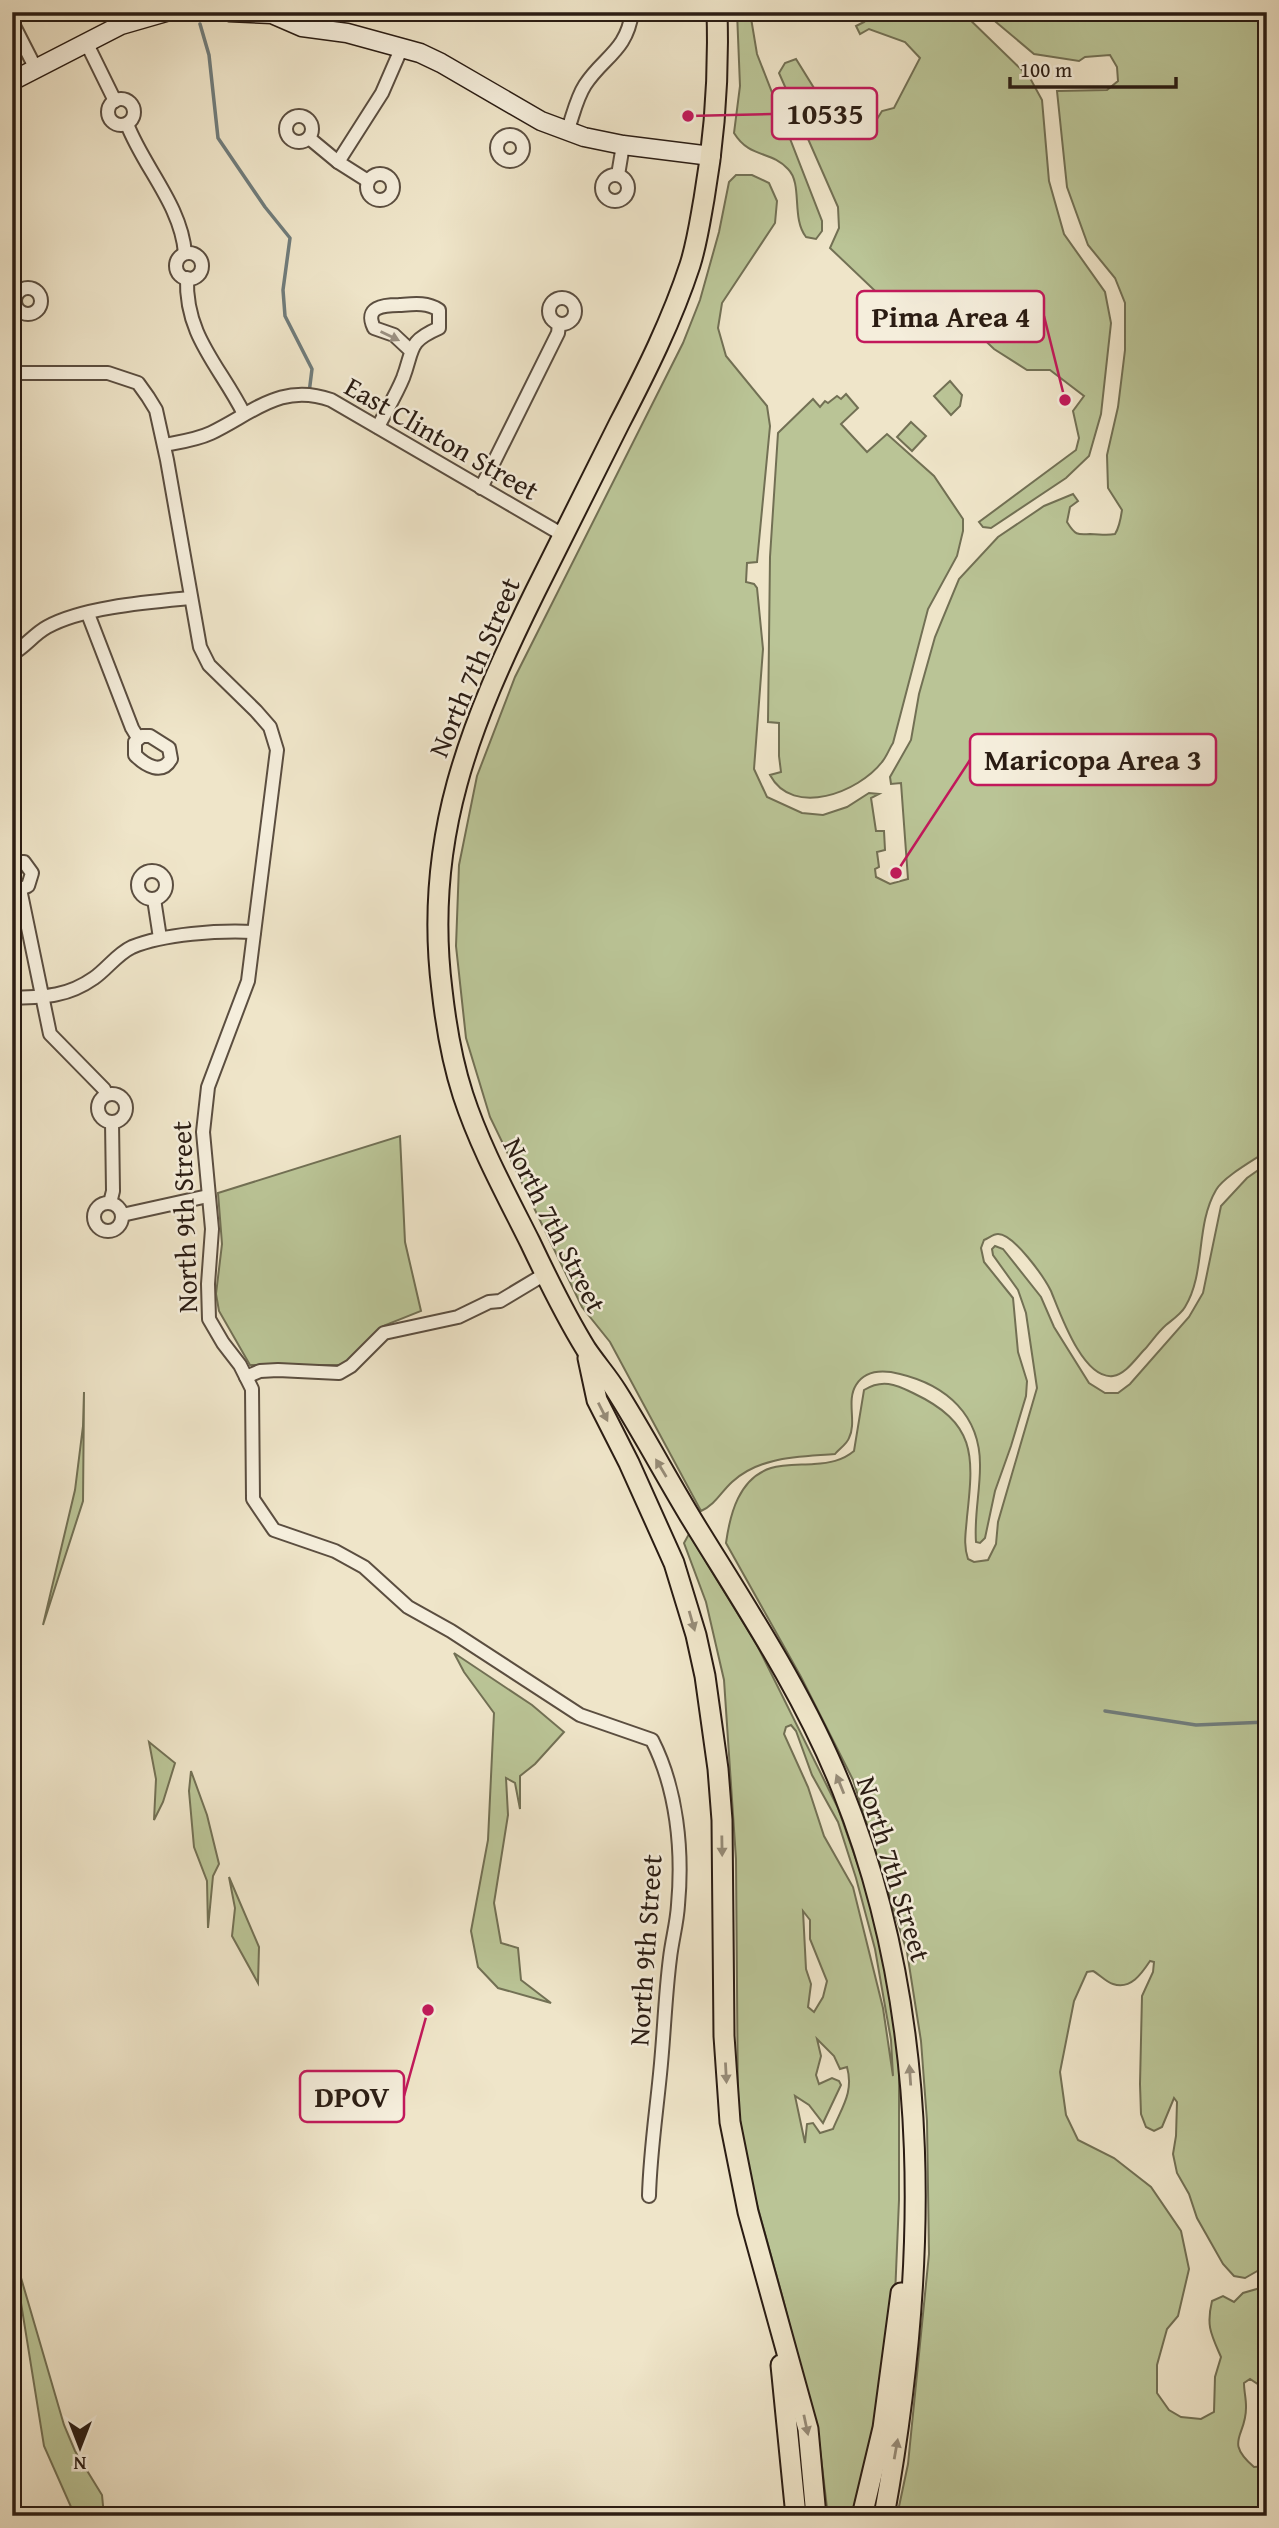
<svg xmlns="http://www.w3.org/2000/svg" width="1279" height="2528" font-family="'Gentium Book Plus',serif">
<rect width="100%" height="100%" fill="#efe5c9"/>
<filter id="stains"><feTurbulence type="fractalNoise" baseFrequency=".00286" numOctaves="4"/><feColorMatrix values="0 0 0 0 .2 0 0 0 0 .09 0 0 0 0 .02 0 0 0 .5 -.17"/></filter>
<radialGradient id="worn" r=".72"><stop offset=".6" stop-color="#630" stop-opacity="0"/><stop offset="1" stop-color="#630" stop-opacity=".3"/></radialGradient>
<!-- green -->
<g fill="#bac496" stroke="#727054" stroke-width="2" fill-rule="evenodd">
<path d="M737,12H750L757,54L822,221V231L816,239L806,237C791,218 803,184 788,169C771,150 750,159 734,133L740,86Z"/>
<path d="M858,12H962L1030,78L1042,100L1049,181L1064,234L1105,292L1111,323L1101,414L1089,456L1066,478L991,528L983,527L979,522L1076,450L1079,438L1073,411L1084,396L1050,370H1027L994,349L969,325L937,324L914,328L830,248L839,228L838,207L779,73L785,63L796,59L832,117L849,134L867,135L882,111L894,108L920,58L905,42L869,29L860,34L856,26L864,22Z"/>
<path d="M984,12H1267V1151C1254,1160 1223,1177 1216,1190C1195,1226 1206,1273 1185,1307C1181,1314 1172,1320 1166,1325C1158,1332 1152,1341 1145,1349C1136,1358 1126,1374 1113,1376C1083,1380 1060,1313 1051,1291C1044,1277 1014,1234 998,1234C993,1234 989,1238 984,1240L981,1248L984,1262L1013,1298L1018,1352L1027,1381L1026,1396L1011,1446L995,1491L985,1538L980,1543L976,1542C974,1517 980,1492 980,1467C981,1415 946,1385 900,1374C884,1370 866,1369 856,1385C846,1401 857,1422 849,1438C847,1444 839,1449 835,1454C800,1457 760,1456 732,1482C721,1492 715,1505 701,1511L610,1342L582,1307L490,1117L466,1038L456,946L459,865L477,776L515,677L683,343L700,300L719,232L729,182L736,175H752L769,183L777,201L775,223L722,303L718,328L726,356L767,406L770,426L757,562L747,563L746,582L754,584L757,588L763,649L754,769L767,797L802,813L823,815L847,807L869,793L879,794L871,798L876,831H884L885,850L877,852L879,867L875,869L876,877L890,884L908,879L901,783L891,784L890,777L911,740L919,694L935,637L959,579L998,537L1044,506L1073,494L1078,501L1070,507L1067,522C1075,535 1077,535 1090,534C1099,534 1106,536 1115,534C1119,528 1121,517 1122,510L1108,488L1107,455L1118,407L1125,350V303L1115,278L1088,245L1067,187L1057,91L1107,90L1118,81L1117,67L1110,55L1085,57L1079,61L1034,54Z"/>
<path d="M950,381L962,395L960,406L951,415L934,396Z"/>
<path d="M846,394L858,408L841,424L867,452L887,434L934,476L963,519V531L957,556L928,609L893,743C889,749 887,756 882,762C859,792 793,818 770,775L781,772L779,756V723L768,722L770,557L778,433L813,399L820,407L825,401L828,403L837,396L841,399Z"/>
<path d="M911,422L926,436L912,451L897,437Z"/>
<path d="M400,1136L405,1242L421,1311L383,1326L344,1365H250L219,1311L216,1294L222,1244L218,1193Z"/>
<path d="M1267,1164L1266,2266L1245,2278L1234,2276L1223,2264L1197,2218L1189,2194L1177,2173L1173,2154L1176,2136L1177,2102L1174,2098L1162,2127L1154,2131L1146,2127L1141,2114L1140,2084L1142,1996L1153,1972L1154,1962L1150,1961C1142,1973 1131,1990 1113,1984C1106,1982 1099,1974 1093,1971L1087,1972L1074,2001L1060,2072L1066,2115L1078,2140L1114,2158L1151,2187L1181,2231L1189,2269L1178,2316L1167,2329L1157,2365V2393L1169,2410L1181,2417L1201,2419L1214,2412L1215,2377L1221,2357C1211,2334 1206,2326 1212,2301L1223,2296L1234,2302L1243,2293L1267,2286V2407L1259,2385L1250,2379L1244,2383C1244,2391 1246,2398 1246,2406C1247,2437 1223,2440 1254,2467L1267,2466V2516H897L908,2464L929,2254L927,2121L921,2041L907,1952L853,1780L801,1677L726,1543C730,1514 739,1478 771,1468C783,1464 801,1465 814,1464C829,1463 842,1461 854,1451L864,1390C882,1379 895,1384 913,1393C976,1423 974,1454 967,1517C966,1532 963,1544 968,1559L974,1562L988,1560L996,1544L998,1522L1037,1388L1026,1313L1018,1290L993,1255L992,1249L995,1246L1003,1249L1041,1297L1054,1327L1089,1383L1105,1393H1118L1130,1384L1189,1317L1203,1293L1221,1206L1247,1178Z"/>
<path d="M84,1392L83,1501L43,1625L75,1490L83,1426Z"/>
<path d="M689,1534L757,1645L838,1808L867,1891L886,1962L899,2063V2200L894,2320L858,2516H828L819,2441L783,2299L751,2183L738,2109L736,1859L724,1680L706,1602L684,1543ZM791,1725L796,1731L812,1775L838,1822L856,1878L875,1949L891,2040L893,2076L883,2008L853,1887L824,1836L808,1787L784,1734L786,1727ZM803,1911L810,1920V1939L827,1981L823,1997L814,2012L808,2007L811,1984L806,1969ZM817,2039L834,2056L840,2069L847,2067C854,2092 842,2107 833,2129L820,2133L813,2123L807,2124L805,2143L795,2096L809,2105L823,2123L841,2085L839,2081L832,2078L819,2084L816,2075L821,2056Z"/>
<path d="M454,1653L532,1705L564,1732L535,1764L520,1776V1809L515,1783L506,1778L508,1815L494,1903L501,1943L518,1948L521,1980L551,2003L498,1988L478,1967L471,1931L488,1840L494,1713L464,1672Z"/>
<path d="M149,1742L175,1763L163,1802L154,1820L156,1779Z"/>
<path d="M191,1771L207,1815L219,1864L213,1876L208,1928L207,1881L194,1847L189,1791Z"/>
<path d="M229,1877L259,1947L258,1983L232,1936L235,1908Z"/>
<path d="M12,2247L64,2425L75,2451L102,2495L104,2516H75L44,2446Z"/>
</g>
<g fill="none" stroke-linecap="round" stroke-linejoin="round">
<!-- stream -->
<g stroke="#707c7b" stroke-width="3.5">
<path d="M200,24L209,55L218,138L265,207L290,238L283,290L285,316L312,369L309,393"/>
<path d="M1105,1711L1196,1725L1267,1722"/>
</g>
<!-- street casing -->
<g stroke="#5b4e40" stroke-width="16">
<g id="street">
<path d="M12,22L36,69"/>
<path d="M86,42L115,101"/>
<circle cx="121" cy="112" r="13"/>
<circle cx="299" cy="129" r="13"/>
<path d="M127,124C144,168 181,205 185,253"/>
<path d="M567,132C573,116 576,99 585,85C603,57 627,51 632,12"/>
<circle cx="510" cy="148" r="13"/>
<path d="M309,138L338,162L368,181"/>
<path d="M338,162L382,93L402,47"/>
<circle cx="380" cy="187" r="13"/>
<path d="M618,175L623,145"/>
<circle cx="615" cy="188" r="13"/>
<circle cx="189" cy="266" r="13"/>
<path d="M187,278C185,336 220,366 244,414"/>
<circle cx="28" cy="301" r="13"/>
<circle cx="562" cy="311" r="13"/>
<path d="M12,373H108L138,383L148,397L156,410L167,460L200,647L209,665L256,711L270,727L277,750L248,981L208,1087L203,1132L212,1229L208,1284L209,1319L223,1343L240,1365L252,1389L253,1499L274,1530L335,1551L364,1567L408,1607L451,1631L580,1715L652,1740C677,1789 683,1850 678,1905C677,1923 672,1940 670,1958C665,1997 664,2036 660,2074C656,2115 650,2155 649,2196"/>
<path d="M378,427C386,411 396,395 403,378C414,349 407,342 439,328V310C426,302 414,304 399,305C383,305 364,307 374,328L394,335L410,350"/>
<path d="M164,445C180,442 196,440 211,433C253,413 281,382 331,400L563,535"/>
<path d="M481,488L558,333L559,324"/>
<path d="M88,614L132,728L138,738"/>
<path d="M12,654C25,647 34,634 47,627C83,607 149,602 191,598"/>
<path d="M12,733V740"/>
<path d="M142,736H150L169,748L171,759C162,775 146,766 135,755V742Z"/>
<path d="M12,862H24L32,873L28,886L20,889L13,888"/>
<circle cx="152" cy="885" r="14"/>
<path d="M20,889L50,1034L104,1089L106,1095"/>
<path d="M154,899L160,938"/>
<path d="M12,998C44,997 67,997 94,978C107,969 117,954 132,947C163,934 220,930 254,932"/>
<circle cx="112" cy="1108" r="14"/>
<circle cx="108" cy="1217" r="14"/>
<path d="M110,1203L113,1191L112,1122"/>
<path d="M122,1215L208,1196"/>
<path d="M246,1377L260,1371L278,1370L339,1373L351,1366L384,1333L458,1317L489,1302L500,1301L545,1274"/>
</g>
</g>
<!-- secondary casing -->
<g stroke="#2a1c13" stroke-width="21">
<g id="secondary">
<path d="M229,12L272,14L302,27L347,33L420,53L441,63L541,121L584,137L623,145L711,156"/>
<path d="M12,81L121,25L166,12"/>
</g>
</g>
<!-- primary casing -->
<g stroke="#2a1c13" stroke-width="23">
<g id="primary">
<path d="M717,12C719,76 715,136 704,199C700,221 697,243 690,265C672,320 646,372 619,424C591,480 563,536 535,592C470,724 423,839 442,990C446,1026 452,1061 463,1095C480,1147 506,1194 530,1242C547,1278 565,1315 586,1349C596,1364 608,1377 617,1392C646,1438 671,1486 699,1531C751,1615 805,1697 842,1789C935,2021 928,2273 884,2516"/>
<path d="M588,1358L597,1400L629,1463L674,1563L696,1635L705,1676L718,1769L722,1820L724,2036L730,2122L748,2212L808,2429L816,2516"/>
<path d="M781,2365L796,2516"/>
<path d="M862,2516L883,2428L901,2293"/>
</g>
</g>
<!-- street -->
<use href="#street" stroke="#f5eedc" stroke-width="12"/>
<!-- secondary -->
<use href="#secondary" stroke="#f5eedc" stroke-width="18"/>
<!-- primary -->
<use href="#primary" stroke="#efe5c9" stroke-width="19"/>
</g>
<!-- one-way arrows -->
<defs><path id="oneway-solid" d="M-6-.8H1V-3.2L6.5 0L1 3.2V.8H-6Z" transform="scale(1.75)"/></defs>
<use fill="#9a9082" href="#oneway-solid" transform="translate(390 336) rotate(26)"/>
<g fill="#968b77">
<use href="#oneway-solid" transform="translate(603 1412) rotate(63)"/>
<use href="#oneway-solid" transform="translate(661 1468) rotate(-121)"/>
<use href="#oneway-solid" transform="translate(692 1621) rotate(74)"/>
<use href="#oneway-solid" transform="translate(840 1784) rotate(-112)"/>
<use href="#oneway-solid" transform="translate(722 1846) rotate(89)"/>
<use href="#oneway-solid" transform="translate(726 2073) rotate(87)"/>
<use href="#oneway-solid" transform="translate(910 2075) rotate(-94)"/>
<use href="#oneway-solid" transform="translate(806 2425) rotate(78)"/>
<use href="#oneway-solid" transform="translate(896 2449) rotate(-80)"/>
</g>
<g text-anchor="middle" stroke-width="5" stroke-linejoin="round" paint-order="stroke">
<!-- street labels -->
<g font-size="28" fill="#2a1c13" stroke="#f5eedc">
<text transform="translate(442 438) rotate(30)" y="10">East Clinton Street</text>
<text transform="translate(474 667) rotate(-67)" y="10">North 7th Street</text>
<text transform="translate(184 1217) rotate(-92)" y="10">North 9th Street</text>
<text transform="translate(555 1225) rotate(63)" y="10">North 7th Street</text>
<text transform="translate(894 1869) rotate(73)" y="10">North 7th Street</text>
<text transform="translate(645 1950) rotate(-86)" y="10">North 9th Street</text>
</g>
</g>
<!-- callouts -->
<path fill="none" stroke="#c2185b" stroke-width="2.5" d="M688 116L772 114M1065 400L1044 316M896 873L970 760M428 2010L404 2096"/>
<g fill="#c2185b" stroke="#f5eedc" stroke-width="2.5">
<circle cx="688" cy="116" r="7"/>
<circle cx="1065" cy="400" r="7"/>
<circle cx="896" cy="873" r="7"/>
<circle cx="428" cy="2010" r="7"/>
</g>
<g fill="#f5eedc" stroke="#c2185b" stroke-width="2.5">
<rect x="772" y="88" width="105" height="51" rx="7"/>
<rect x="857" y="291" width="187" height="51" rx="7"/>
<rect x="970" y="734" width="246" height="51" rx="7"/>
<rect x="300" y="2071" width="104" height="51" rx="7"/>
</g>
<g font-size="30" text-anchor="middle" font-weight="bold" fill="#2a1c13">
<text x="825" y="124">10535</text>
<text x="951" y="327">Pima Area 4</text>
<text x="1093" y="770">Maricopa Area 3</text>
<text x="352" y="2107">DPOV</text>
</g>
<!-- margin -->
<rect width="1279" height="2528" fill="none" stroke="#efe5c9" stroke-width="42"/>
<rect x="14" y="14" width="1251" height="2500" fill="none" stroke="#2a1c13" stroke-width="3.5"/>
<rect x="21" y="21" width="1237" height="2486" fill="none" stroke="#2a1c13" stroke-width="2"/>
<!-- north arrow -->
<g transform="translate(80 2447) rotate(180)" stroke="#f5eedc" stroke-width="5" paint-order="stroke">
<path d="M0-5L12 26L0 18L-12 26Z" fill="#2a1c13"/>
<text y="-10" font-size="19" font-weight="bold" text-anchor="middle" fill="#2a1c13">N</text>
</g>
<!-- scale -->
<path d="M1010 77v10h166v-10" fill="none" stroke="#2a1c13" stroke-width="3.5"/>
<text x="1020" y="77" font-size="21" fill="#2a1c13" stroke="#f5eedc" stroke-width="5" paint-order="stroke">100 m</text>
<rect width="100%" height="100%" filter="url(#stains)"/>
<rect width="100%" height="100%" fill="url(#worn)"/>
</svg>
